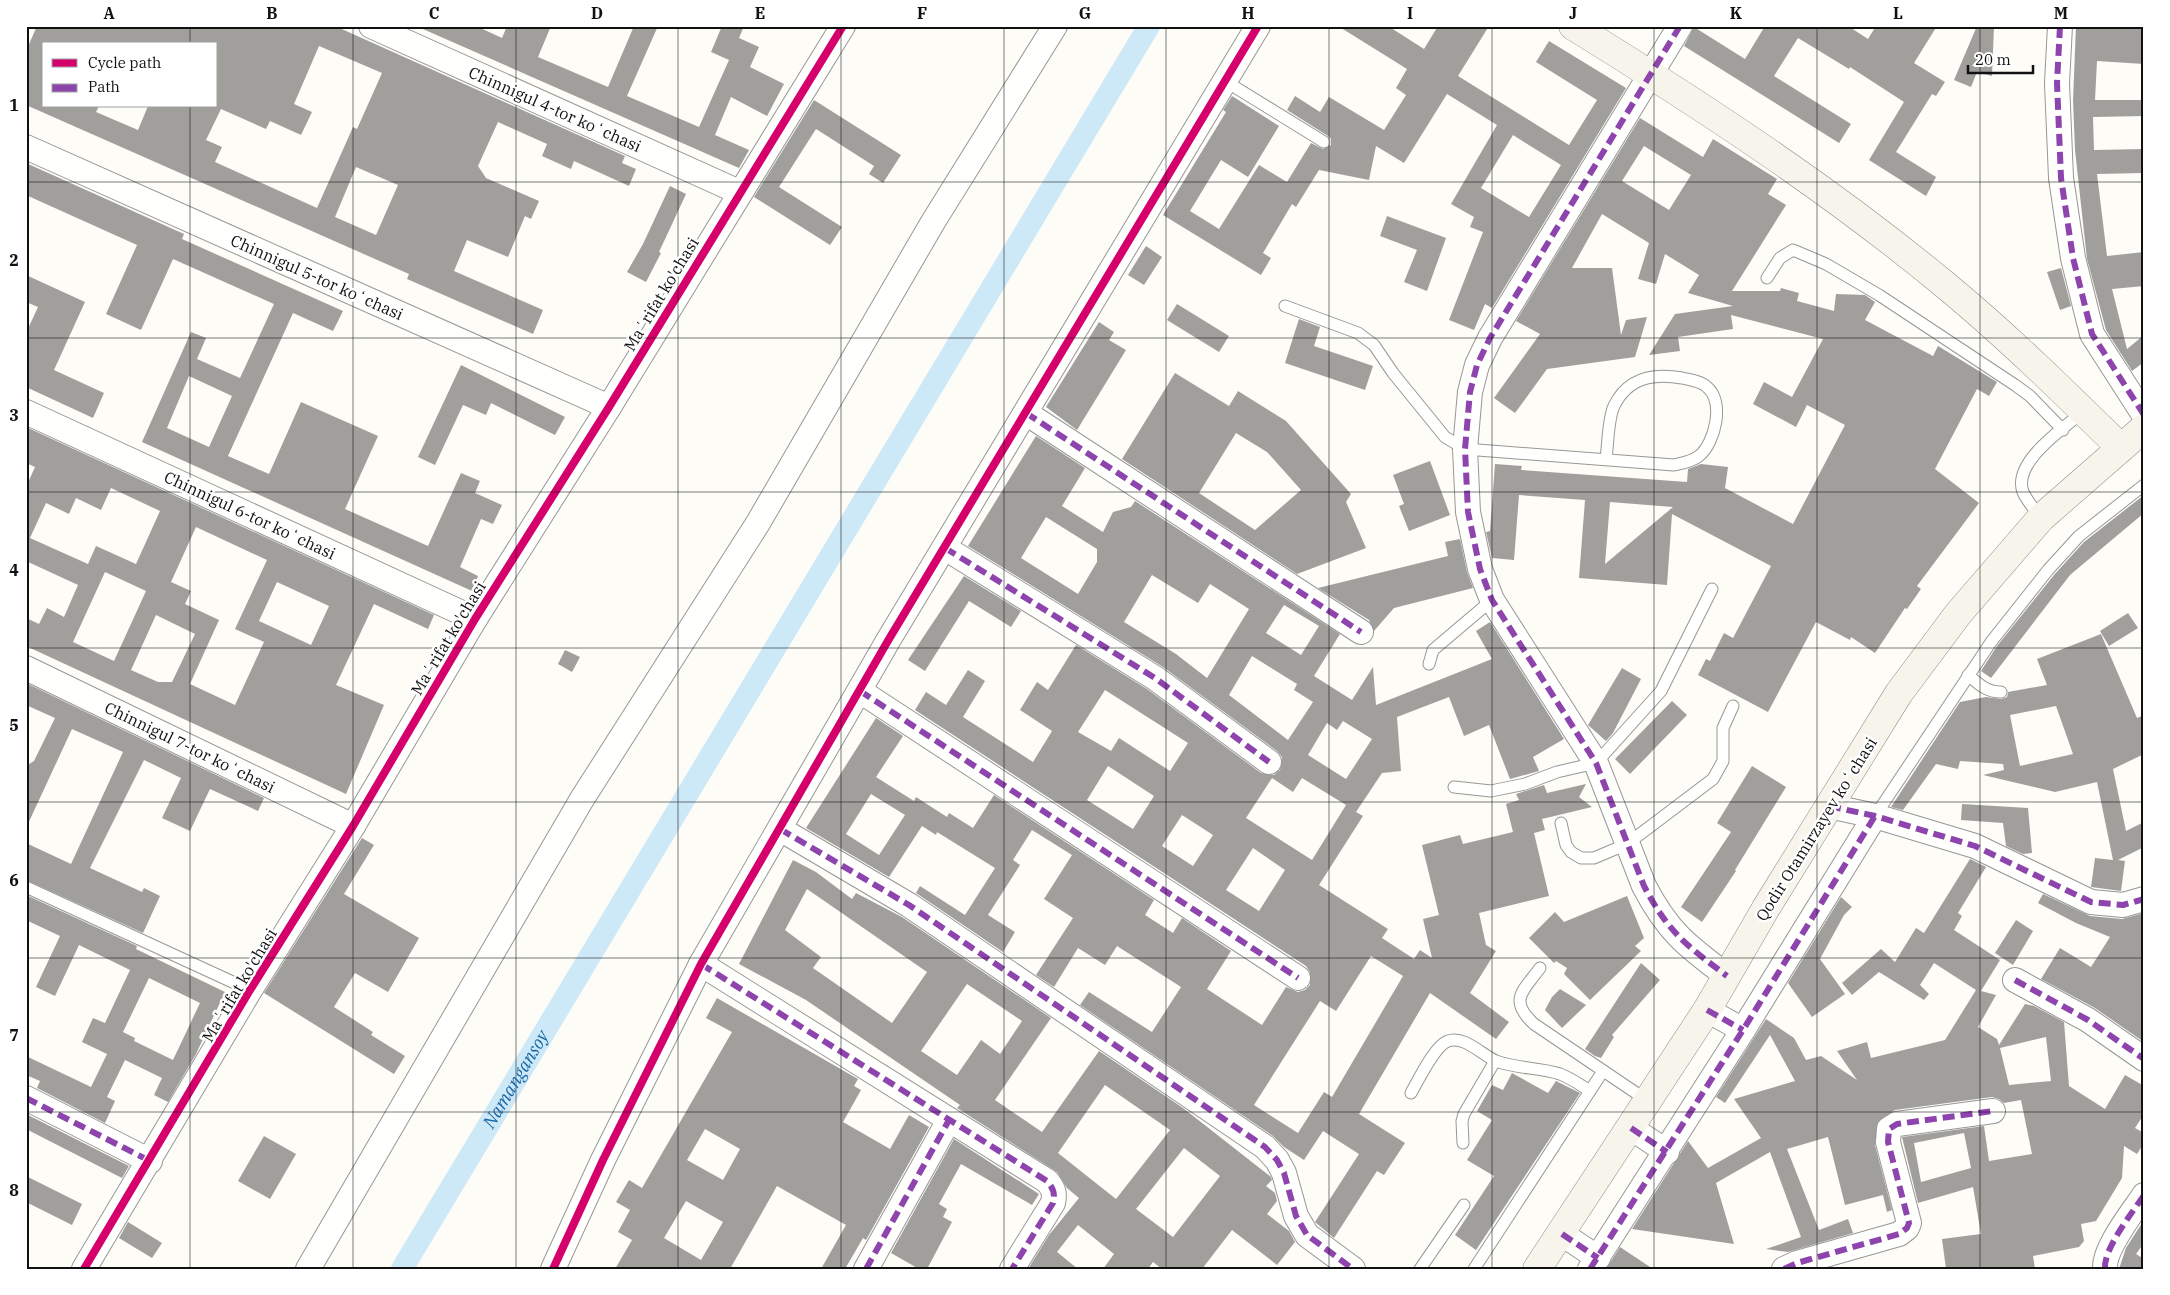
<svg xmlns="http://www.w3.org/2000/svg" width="2170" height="1295" font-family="'IBM Plex Serif',serif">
<rect width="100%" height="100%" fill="#fdfcf7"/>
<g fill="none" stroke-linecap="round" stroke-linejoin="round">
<!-- canal -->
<path stroke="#cde8f7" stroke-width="22" id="s1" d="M402,1269L1149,26"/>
</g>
<!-- building -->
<g fill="#a19f9c" fill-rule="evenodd">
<path d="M37,26H335L625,156L622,163L636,169L629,186L574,161L571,169L542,156L547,144L498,122L478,166L486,178L539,201L531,219L525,216L508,257L467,240L454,271L543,310L533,334L407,279L409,274L26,105V51ZM44,44H216V106H148L138,130L96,112L99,106H44ZM319,46L382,73L357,129L353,127L317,208L215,162L222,147L206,140L221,109L266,129L270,121L301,135L312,112L294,104ZM356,167L398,185L376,235L335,217Z"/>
<path d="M416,26H476L502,38L507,26H551L538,57L608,87L634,26H658L627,96L699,127L729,60L711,52L722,26H744L739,38L759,47L750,67L784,84L767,116L731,97L715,135L749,150L739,168Z"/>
<path d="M1338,26H1388L1424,49L1438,26H1489L1458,76L1569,145L1597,100L1536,62L1549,41L1626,88L1492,308L1485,304L1474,330L1449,320L1483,232L1470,227L1474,217L1451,204L1497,125L1447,94L1404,163L1376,146L1369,180L1319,170L1296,207L1292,204L1263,253L1271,258L1261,275L1163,215L1226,112L1223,110L1232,96L1279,126L1248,177L1221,160L1190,211L1219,229L1259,165L1287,182L1311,143L1323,149L1331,145V139L1328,136L1287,110L1295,96L1320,112L1329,97L1384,130L1406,95L1396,88L1407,69ZM1513,135L1561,165L1529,217L1481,188Z"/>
<path d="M1765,26H1848L1868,39L1876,26H1937L1914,63L1945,82L1936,96L1932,94L1896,152L1936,177L1926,196L1869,160L1904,102L1850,67L1849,69L1798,38L1774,76L1851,124L1839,143L1684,46L1694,27L1745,59Z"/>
<path d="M1977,26H1994L1992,76L1977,72L1971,87L1954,80Z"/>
<path d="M2076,26H2144V64L2097,61L2095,100H2144V116L2093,117L2094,150L2144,149V173L2097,174L2107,256L2144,252V286L2112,289L2127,349L2144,335V362L2132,371L2106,330L2087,259L2075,150L2073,100Z"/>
<path d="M814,100L901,155L883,183L869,174L874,166L816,129L779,187L842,227L830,245L754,197Z"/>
<path d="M1640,118L1703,157L1713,139L1777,179L1768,194L1786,205L1732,291H1780L1781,288L1799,293L1797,301L1834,311L1836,294L1865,295L1875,302L1865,320L1933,356L1938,346L1997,382L1989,396L1977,389L1935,469L1979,503L1917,586L1921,589L1907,609L1905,608L1875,653L1851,637L1850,640L1816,622L1768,712L1698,675L1706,659L1710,661L1724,633L1733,638L1771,566L1672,514L1667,585L1579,578L1585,500L1519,495L1514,560L1492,558L1486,532L1490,531L1495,464L1522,466L1521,470L1687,482L1688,469L1701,464L1728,467L1725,488L1793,524L1845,425L1807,405L1796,427L1753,404L1764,382L1792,397L1823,339L1731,315L1733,329L1678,337L1680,351L1649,355L1675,314L1733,306L1688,293L1699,275L1665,254L1656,284L1638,279L1649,243L1602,214L1572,268H1612L1621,335L1626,320L1647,317L1635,357L1547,369L1515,413L1494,398L1540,334L1516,321ZM1644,146L1691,175L1669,210L1622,181ZM1610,502L1673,507L1605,564Z"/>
<path d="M26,163L184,234L182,239L343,311L333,331L293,313L228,456L269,474L301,402L360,428L378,436L345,509L428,546L461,473L480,481L475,493L502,505L493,524L481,519L460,567L478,576L472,591L142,442L191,332L206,338L197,359L240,378L274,304L173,259L141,330L106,314L137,245L26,195ZM189,376L232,396L209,447L167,428Z"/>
<path d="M670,186L686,194L659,252L661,253L646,282L627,272L643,244Z"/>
<path d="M1387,216L1446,238L1427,291L1404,282L1417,250L1380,236Z"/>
<path d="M1146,246L1162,257L1144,285L1128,275Z"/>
<path d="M2061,268L2071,306L2060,310L2047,272Z"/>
<path d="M26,275L85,302L54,370L104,393L93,418L26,387V333L38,307L26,302Z"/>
<path d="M1177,304L1229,336L1219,352L1167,320Z"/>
<path d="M1299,319L1320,327L1314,346L1373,366L1365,390L1285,363Z"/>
<path d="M1099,322L1114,332L1109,340L1126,350L1077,430L1046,407Z"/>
<path d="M461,365L565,417L555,435L491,403L486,415L463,405L435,465L418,457Z"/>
<path d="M1175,373L1229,406L1238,391L1286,421L1351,494L1346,502L1366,548L1297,574L1122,459ZM1236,433L1267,452L1301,490L1255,530L1199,493Z"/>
<path d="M26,427L434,615L428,629L374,604L336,685L384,705L346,794L26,646V618L39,624L47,608L64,617L78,585L26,561V487L35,467L26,463ZM111,488L160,511L136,564L96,546L88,564L30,538L46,503L69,514L76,498L101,510ZM196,527L267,560L235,629L264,642L235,705L190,684L219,620L185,604L191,591L171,582ZM105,572L146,591L114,661L73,642ZM277,582L329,606L311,645L259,621ZM156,615L195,634L172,682H158L131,670Z"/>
<path d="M1036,436L1085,468L1062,506L1103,532L1113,512L1131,507L1135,501L1340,634L1314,676L1352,700L1373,667L1376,705L1492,659L1476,631L1490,622L1564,739L1533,757L1539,771L1510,779L1489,725L1464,736L1449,697L1397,717L1401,771L1382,773L1356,812L1363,816L1319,885L1388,929L1382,938L1414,959L1420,950L1432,958L1423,919L1439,915L1422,845L1460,835L1463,844L1513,832L1506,804L1519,800L1516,794L1544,785L1547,793L1586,784L1579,797L1592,807L1542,819L1545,830L1534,833L1549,896L1479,913L1486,945L1496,951L1470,993L1509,1022L1496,1039L1430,993L1359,1114L1405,1143L1384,1175L1377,1171L1334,1238L1315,1222L1359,1154L1323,1131L1304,1160L1284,1147L1273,1136L1080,1005L1089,992L1152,1032L1181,987L1117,946L1105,965L1078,948L1054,987L1036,975L1073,918L1044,899L1072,855L1032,830L1013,860L1020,865L988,915L1015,932L1003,952L916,893L920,886L965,915L995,868L937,832L936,835L922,826L889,877L806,828L876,718L903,736L876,777L914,801L916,797L947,817L949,813L973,828L994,795L1154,900L1145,915L1173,933L1182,918L1231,951L1207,989L1262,1025L1286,987L1298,992L1305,990L1310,985V972L1306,966L915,710L926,692L946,705L968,670L985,681L963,717L1033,762L1052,731L1020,710L1037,682L1048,690L1076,645L1147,689L1261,773L1274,775L1280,770L1282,757L1277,751L1163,667L968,546ZM1046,517L1097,549V562L1078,594L1021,558ZM1152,575L1198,603L1210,584L1249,609L1207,678L1176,654L1124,622ZM1284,605L1319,626L1301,655L1266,633ZM1252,656L1297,684L1294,690L1313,702L1288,740L1229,695ZM1105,690L1188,743L1170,771L1119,738L1111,751L1078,732ZM1343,721L1372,739L1346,779L1308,755L1327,723L1337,730ZM1108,766L1154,796L1133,829L1087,800ZM1272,778L1293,792L1302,778L1346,805L1312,860L1246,818ZM871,794L905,815L879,855L846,834ZM1182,815L1213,835L1193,866L1162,846ZM1253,848L1285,870L1259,911L1226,890ZM1371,956L1403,976L1332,1097L1324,1092L1298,1133L1254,1105L1320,1001L1336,1011Z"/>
<path d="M1430,461L1450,515L1409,531L1399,506L1404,504L1393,475Z"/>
<path d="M2144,495V513L2070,575L1991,678L1981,671L1997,646L2054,575L2084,542Z"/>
<path d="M1460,539L1467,572L1473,588L1394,608L1374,631L1369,620L1318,588L1448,556L1445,542Z"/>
<path d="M964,576L1021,611L1011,627L969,601L925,671L908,660Z"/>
<path d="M2128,613L2138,628L2109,646L2100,631Z"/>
<path d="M2101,634L2137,718L2144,715V754L2113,769L2126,831L2144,822V847L2118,860L2125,861L2121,891L2091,887L2095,858L2113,860L2097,782L2055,792L1983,775L2004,770L2003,764L1960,761L1958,769L1936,764L1903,810L1891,807L1960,702L1986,697L2001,699L2007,697L2008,692L2047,685L2037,659ZM2056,706L2073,754L2020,766L2010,715Z"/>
<path d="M565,650L580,657L572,672L558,664Z"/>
<path d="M1622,668L1641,679L1613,733L1606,741L1588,725Z"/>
<path d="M26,683L264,798L258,811L210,789L190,831L162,818L181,778L144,760L90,868L142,892L144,888L160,896L143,933L26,880V843L71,864L123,752L72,729L26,828V766L34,761L55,718L26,705Z"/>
<path d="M1672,701L1687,715L1630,774L1615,759Z"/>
<path d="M1752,766L1786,787L1735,870L1736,871L1702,922L1681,907L1731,832L1717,823Z"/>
<path d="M1962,804L2028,808L2032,853L2023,854L2006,846L2003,823L1961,820Z"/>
<path d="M362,838L374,845L344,894L419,938L388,992L355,973L334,1007L373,1032L371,1035L405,1056L394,1074L264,993Z"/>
<path d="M1970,859L1986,867L1958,913L1962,916L1954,930L2000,960L1981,991L1996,995L1978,1027L1997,1039L1999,1045L2025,1004L2034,1006L2064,1022L2069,1086L2105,1109L2125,1075L2144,1086V1114L2135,1128L2144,1133V1143L2137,1154L2124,1146L2122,1178L2096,1221L2081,1224L2084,1241L2079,1247L2033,1256L2035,1269H1946L1942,1239L1981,1234L1973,1187L1918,1203L1902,1137L1984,1126L1989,1161L2032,1154L2021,1100L2004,1103L1999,1099L1992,1097L1895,1110L1878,1122L1875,1145L1892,1210L1887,1212L1883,1195L1845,1205L1828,1137L1787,1149L1819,1230L1848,1219L1853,1233L1788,1252L1766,1249L1801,1237L1770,1152L1716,1183L1734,1244L1632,1229L1688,1141L1708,1168L1761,1138L1734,1099L1795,1081L1770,1035L1725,1103L1716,1097L1766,1019L1794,1038L1806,1060L1821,1056L1857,1080L1837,1051L1867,1042L1871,1058L1945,1040L1976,990L1934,963L1920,985L1929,994L1924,1000L1879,972L1852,995L1842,983L1881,949L1895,962L1916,928L1924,933ZM2046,1037L2051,1081L2009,1085L2000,1048ZM1964,1133L1971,1168L1921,1182L1914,1143Z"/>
<path d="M793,860L816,872L852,899L856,893L902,917L1051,1018L995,1100L1042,1132L1099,1051L1183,1108L1271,1177L1272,1180L1266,1186L1275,1193L1277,1201L1267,1214L1289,1231L1295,1242L1277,1265L1232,1230L1202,1269H1162L1153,1262L1148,1269H1103L1114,1254L1078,1225L1057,1252L1078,1269H1028L1049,1235L1079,1198L1067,1188L1057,1172L957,1108L960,1105L806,1000L739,964ZM807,889L927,972L892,1023L813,968L821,957L785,930ZM967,984L1022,1021L1000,1054L981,1040L957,1075L921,1051ZM1105,1085L1170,1130L1116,1199L1058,1153ZM1184,1148L1220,1176L1173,1237L1136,1209Z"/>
<path d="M2043,894L2090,916L2122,919L2144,913V1042L2095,1008L2041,979L2060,948L2091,967L2110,937L2076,923L2038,903Z"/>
<path d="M26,895L137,946L136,949L225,992L196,1054L168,1102L154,1095L162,1078L125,1060L107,1097L115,1101L105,1123L37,1088L40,1081L26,1075V1056L91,1087L107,1054L82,1042L93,1018L105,1023L130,970L79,945L55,996L36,987L60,936L26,920ZM149,978L200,1003L173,1060L134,1041L135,1038L123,1032Z"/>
<path d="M1627,896L1644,938L1635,946L1641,951L1590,1000L1564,974L1567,968L1556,961L1554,963L1529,938L1555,912L1564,922Z"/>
<path d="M1841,897L1852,907L1844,915L1820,959L1845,994L1812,1017L1788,983Z"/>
<path d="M2016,920L2033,931L2013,965L1995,953Z"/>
<path d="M1641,963L1660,980L1612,1035L1614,1037L1601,1058L1595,1056L1585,1049Z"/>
<path d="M1560,989L1586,1005L1562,1028L1545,1010L1552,997Z"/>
<path d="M717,998L858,1079L854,1086L861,1090L843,1122L890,1149L909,1115L929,1127L866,1240L863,1238L845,1269H821L846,1225L777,1186L730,1269H615L632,1240L618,1232L630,1210L616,1202L629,1180L642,1188L732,1032L706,1018ZM705,1129L740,1149L723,1180L687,1160ZM686,1201L723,1222L701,1260L664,1238Z"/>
<path d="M1512,1073L1548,1093L1556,1081L1580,1093L1476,1250L1455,1235L1494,1176L1467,1160L1492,1120L1477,1111L1492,1085L1503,1090Z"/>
<path d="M26,1114L129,1166L122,1178L26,1129Z"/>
<path d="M264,1136L296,1154L270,1199L238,1181Z"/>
<path d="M954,1139L1039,1194L1032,1205L961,1164L939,1204L947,1209L943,1217L952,1222L927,1269H919L891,1253Z"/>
<path d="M26,1176L82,1204L72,1225L26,1202Z"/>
<path d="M2144,1220V1243L2136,1254L2144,1259V1269H2119L2126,1248Z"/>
<path d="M128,1222L162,1243L152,1258L119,1238Z"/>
<path d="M1620,1247L1653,1269H1606Z"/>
</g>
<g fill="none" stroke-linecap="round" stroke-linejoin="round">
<!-- service casing -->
<g stroke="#979795" stroke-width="13">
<g id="service">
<path d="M1225,81L1324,142"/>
<path d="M1767,278L1780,258L1793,250L1826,264L1879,295L2015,385L2030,396L2063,430"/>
<path d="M1285,306L1358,333L1374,345L1393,373L1445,437L1465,449L1674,465C1683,463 1691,462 1699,456C1715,443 1725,402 1707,387C1701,381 1690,380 1682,378C1654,373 1628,377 1614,406C1608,418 1608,445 1606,459"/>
<path d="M2041,518C2035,510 2027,501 2023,492C2012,462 2064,428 2084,411"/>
<path d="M1429,664L1433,650L1492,600"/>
<path d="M1968,675C1979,684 1986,692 2001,692"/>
<path d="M1454,787L1491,791L1525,784L1557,772L1596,763L1661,691L1712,589"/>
<path d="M1875,816L1991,642L2048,570L2079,536L2144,485"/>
<path d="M1561,823L1566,845L1571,852L1581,858H1594L1627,844L1713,779L1723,761V728L1733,706"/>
<path d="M26,887L250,990"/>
<path d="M1540,968C1523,991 1508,1000 1534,1024L1648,1101"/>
<path d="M1411,1093C1418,1081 1435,1045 1448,1041C1464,1035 1482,1055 1496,1061C1517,1069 1539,1067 1560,1074C1571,1078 1580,1085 1590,1091"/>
<path d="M1463,1143L1462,1121L1464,1114L1495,1061"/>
<path d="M1420,1269L1464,1205"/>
<path d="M1474,1269L1603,1071"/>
</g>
</g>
<!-- minor casing -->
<g stroke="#979795" stroke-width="26">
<g id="minor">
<path d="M371,26L739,192"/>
<path d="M1680,26L1490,338L1477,365L1470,392L1465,449L1468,512L1480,569L1492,600L1596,763L1644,886C1668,932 1687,946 1727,976"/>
<path d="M2060,26L2057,83L2061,178L2073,258L2092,334L2144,415"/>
<path d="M26,147L609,407"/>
<path d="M26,412L475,619"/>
<path d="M1026,413L1361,632"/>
<path d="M945,548L1155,678L1269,762"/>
<path d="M26,668L353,826"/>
<path d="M860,691L1298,978"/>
<path d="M1829,806L1875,816L1975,846L2091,902L2123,905L2144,899"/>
<path d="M780,829L909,905L1265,1147L1277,1160L1284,1173L1296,1216L1307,1235L1353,1269"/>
<path d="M701,964L1047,1181C1054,1189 1055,1194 1053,1203L1012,1269"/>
<path d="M2015,980L2088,1020L2144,1059"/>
<path d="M1707,1010L1743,1030"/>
<path d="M26,1098L150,1161"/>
<path d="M1631,1128L1667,1152"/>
<path d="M1562,1234L1598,1258"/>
<path d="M84,1269L250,990L353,826L475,619L609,407L843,26"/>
<path d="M308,1269L582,799L758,523L933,222L1055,26"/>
<path d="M553,1269L603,1160L701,964L889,639L1258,26"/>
<path d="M866,1269L949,1120"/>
<path d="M1590,1269L1743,1030L1875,816"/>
<path d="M1784,1269L1797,1263L1899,1234L1907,1228L1909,1223L1888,1142L1889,1129L1897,1124L1993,1111"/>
<path d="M2105,1269C2103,1249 2133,1212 2144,1195"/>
</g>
</g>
<!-- secondary casing -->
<g stroke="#8e8d8b" stroke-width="29">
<g id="secondary">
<path d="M1573,26C1701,105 1828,188 1944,284C2006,335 2064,392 2121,448"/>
<path d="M1537,1269L1707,1010L1766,908L1899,693L1958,614L2041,518L2144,428"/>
</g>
</g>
<!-- service -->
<use href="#service" stroke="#fffffe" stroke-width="11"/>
<!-- minor -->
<use href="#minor" stroke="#fffffe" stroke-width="24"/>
<!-- secondary -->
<use href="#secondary" stroke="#f6f4eb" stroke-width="28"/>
<!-- quiet -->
<g stroke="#8e44ad" stroke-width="6" stroke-dasharray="12 6" stroke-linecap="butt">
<path d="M1680,26L1490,338L1477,365L1470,392L1465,449L1468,512L1480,569L1492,600L1596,763L1644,886C1668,932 1687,946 1727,976"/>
<path d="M2060,26L2057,83L2061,178L2073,258L2092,334L2144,415"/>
<path d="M1026,413L1361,632"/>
<path d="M945,548L1155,678L1269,762"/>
<path d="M860,691L1298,978"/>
<path d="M1829,806L1875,816L1975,846L2091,902L2123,905L2144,899"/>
<path d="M780,829L909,905L1265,1147L1277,1160L1284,1173L1296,1216L1307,1235L1353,1269"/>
<path d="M701,964L1047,1181C1054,1189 1055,1194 1053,1203L1012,1269"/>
<path d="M2015,980L2088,1020L2144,1059"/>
<path d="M1707,1010L1743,1030"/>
<path d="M26,1098L150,1161"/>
<path d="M1631,1128L1667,1152"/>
<path d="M1562,1234L1598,1258"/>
<path d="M866,1269L949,1120"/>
<path d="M1590,1269L1743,1030L1875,816"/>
<path d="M1784,1269L1797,1263L1899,1234L1907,1228L1909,1223L1888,1142L1889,1129L1897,1124L1993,1111"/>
<path d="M2105,1269C2103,1249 2133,1212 2144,1195"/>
</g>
<!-- cycleway casing -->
<g stroke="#fff" stroke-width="11">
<g id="cycleway">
<path d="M84,1269L250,990L353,826L475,619L609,407L843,26"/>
<path d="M553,1269L603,1160L701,964L889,639L1258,26"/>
</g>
</g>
<!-- cycleway -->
<use href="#cycleway" stroke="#d6006c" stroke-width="8"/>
</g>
<!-- grid -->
<path fill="none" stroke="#111" stroke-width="1" stroke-opacity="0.55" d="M190,26V44M353,26V1269M516,26V1269M678,26V1269M841,26V1269M1004,26V1269M1166,26V1269M1329,26V1269M1492,26V1269M1654,26V1269M1817,26V1269M1980,26V1269M190,106V1269M26,182H2144M26,338H2144M26,492H2144M26,648H2144M26,802H2144M26,958H2144M26,1112H2144"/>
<g text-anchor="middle" stroke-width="5" stroke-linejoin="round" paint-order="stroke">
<!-- street labels -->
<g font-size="16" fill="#111" stroke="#fff">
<text transform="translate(555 109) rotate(24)" y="6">Chinnigul 4-tor koʻchasi</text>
<text transform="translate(317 277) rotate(24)" y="6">Chinnigul 5-tor koʻchasi</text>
<text transform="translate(661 294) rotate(-59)" y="6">Maʼrifat ko'chasi</text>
<text transform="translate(250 515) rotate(25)" y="6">Chinnigul 6-tor koʻchasi</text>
<text transform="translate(448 638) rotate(-59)" y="6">Maʼrifat ko'chasi</text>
<text transform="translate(190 747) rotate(26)" y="6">Chinnigul 7-tor koʻchasi</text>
<text transform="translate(1816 829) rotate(-58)" y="6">Qodir Otamirzayev koʻchasi</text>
<text transform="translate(239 985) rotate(-59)" y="6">Maʼrifat ko'chasi</text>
</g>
<!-- water labels -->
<g font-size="18" font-style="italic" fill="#1768a6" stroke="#fff">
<text dy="6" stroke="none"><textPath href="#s1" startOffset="221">Namangansoy</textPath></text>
</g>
</g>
<!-- border -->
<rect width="2170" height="1295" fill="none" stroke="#ffffff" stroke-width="55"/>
<!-- legend -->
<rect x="42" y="42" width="175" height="65" fill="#ffffff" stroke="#a0a0a0"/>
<rect x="52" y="59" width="25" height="8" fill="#d6006c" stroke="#a0a0a0"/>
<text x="88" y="68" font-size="15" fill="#111111">Cycle path</text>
<rect x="52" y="84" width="25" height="8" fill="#8e44ad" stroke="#a0a0a0"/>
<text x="88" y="92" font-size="15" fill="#111111">Path</text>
<!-- scale -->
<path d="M1968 65v8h65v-8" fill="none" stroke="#111111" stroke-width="2.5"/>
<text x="1975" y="65" font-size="15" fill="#111111" stroke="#ffffff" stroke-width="4" paint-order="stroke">20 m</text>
<rect x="28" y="28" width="2114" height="1240" fill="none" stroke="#111" stroke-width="2"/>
<g font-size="16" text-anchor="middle" font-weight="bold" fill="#111">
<text x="109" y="19">A</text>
<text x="272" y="19">B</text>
<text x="434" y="19">C</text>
<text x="597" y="19">D</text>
<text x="760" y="19">E</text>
<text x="922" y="19">F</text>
<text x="1085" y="19">G</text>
<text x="1248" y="19">H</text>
<text x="1410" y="19">I</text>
<text x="1573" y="19">J</text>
<text x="1736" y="19">K</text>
<text x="1898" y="19">L</text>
<text x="2061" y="19">M</text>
<text x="14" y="111">1</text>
<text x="14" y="266">2</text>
<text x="14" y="421">3</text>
<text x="14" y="576">4</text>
<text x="14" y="731">5</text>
<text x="14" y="886">6</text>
<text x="14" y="1041">7</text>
<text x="14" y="1196">8</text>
</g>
</svg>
